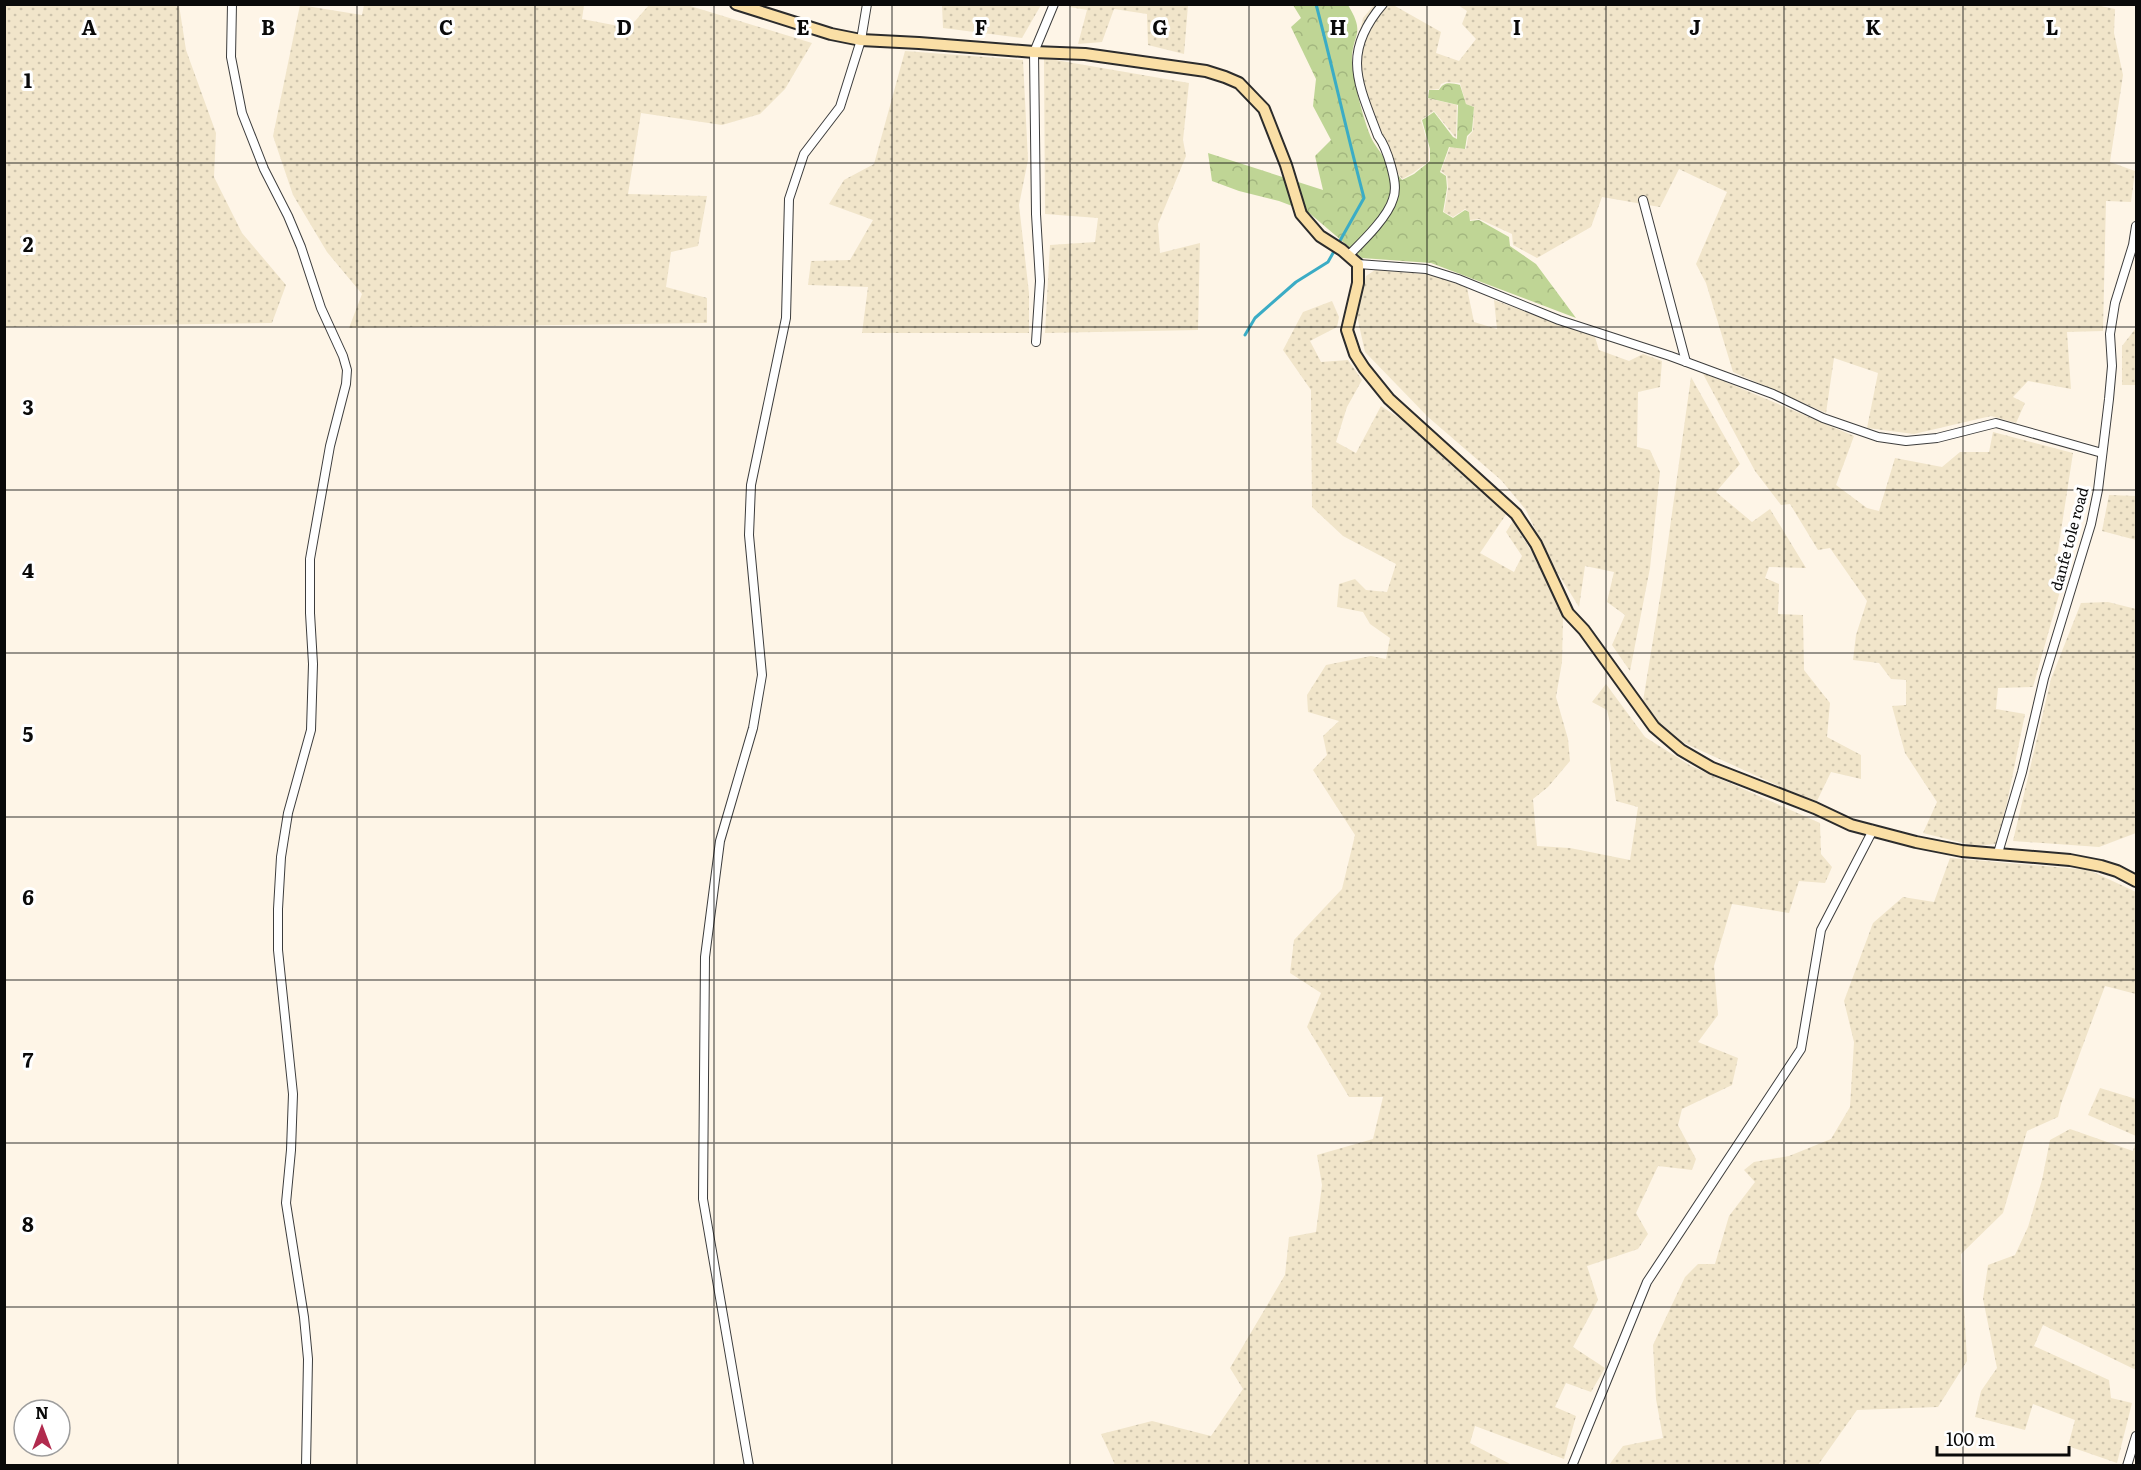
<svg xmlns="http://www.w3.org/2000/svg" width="2141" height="1470" font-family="Literata,serif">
<defs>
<pattern id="farmland-dots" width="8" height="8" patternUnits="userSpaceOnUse" patternTransform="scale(1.5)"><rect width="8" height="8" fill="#f1e5ca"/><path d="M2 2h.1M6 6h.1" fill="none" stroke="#cdc3ac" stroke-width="1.8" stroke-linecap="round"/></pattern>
<pattern id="forest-crowns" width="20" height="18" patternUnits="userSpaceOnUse" patternTransform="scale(1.5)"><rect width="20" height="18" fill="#bfd595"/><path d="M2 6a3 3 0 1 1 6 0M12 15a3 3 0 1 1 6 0" fill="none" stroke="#a3b67f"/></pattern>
</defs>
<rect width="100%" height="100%" fill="#fef5e7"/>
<!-- farmland -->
<g fill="url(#farmland-dots)">
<path d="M2100,4L2101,6L2115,9L2114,33L2123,75L2110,162L2135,171L2131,202L2106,201L2103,331L2067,332L2071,389L2028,381L2013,397L2025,403L2016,423L1991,416L1914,434L1867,428L1878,373L1834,358L1826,413L1733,372L1706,283L1696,264L1727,192L1679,169L1660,207L1602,197L1591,227L1537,258L1513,245L1512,234L1479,219L1470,220L1469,212L1465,209L1453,217L1444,212L1448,188L1447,176L1441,171L1450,147L1466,149L1468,137L1473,131L1474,107L1466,104L1460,83L1446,82L1441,84L1439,89L1428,90L1427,98L1457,105L1456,138L1434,111L1421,120L1429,149V161L1413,173L1402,179L1374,140L1356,85L1353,60L1363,18L1374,5H1395V6L1441,32L1436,53L1459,61L1476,39L1462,24L1467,11L1458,5Z"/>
<path d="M4,5H179L186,50L216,133L214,177L242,233L286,285L272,323L5,327Z"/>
<path d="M364,5H584L582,19L629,28L649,5H687L812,43L785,89L760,114L722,125L641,113L628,194L707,196L698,246L671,252L666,287L707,298V323L349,328L362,294L327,252L293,195L273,136L300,5L362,15Z"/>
<path d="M942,5L943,4L1041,5L1022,38L943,28Z"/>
<path d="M1070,5H1188L1184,54L1148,45L1147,14L1114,9L1102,42L1078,44L1087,10L1070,7Z"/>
<path d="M905,51L1023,60L1028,160L1019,205L1029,293V333H862L868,287L808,285L811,261L850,260L873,220L829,204L844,180L874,164Z"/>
<path d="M1044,58L1189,83L1183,140L1186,156L1158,224L1160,253L1200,243L1198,330L1045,333L1050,245L1095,242L1098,218L1045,214Z"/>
<path d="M1375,270L1435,275L1467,288L1474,322L1497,329L1494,300L1595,337L1599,350L1629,361L1643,354L1662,361L1660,387L1638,392L1637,447L1650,450L1660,472L1650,568L1630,671L1612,645L1625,615L1607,602L1614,572L1585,566L1579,607L1549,559L1526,510L1501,480L1428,417L1365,352L1357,316L1366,276Z"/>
<path d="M1332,301L1339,317L1337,327L1310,341L1321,362L1348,360L1362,380L1347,407L1336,442L1356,453L1381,406L1414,428L1452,466L1507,513L1480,553L1514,572L1522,556L1506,532L1513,521L1534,556L1563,618L1562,662L1556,697L1568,739L1570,761L1548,787L1533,799L1537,846L1570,848L1630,860L1638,807L1616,801L1610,762V723L1607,710L1592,702L1606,684L1645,737L1691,766L1820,823L1821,854L1832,867L1825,883L1799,881L1789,913L1732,904L1714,966L1718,1015L1698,1042L1738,1058L1732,1085L1682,1109L1678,1125L1696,1159L1692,1170L1658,1166L1636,1213L1648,1234L1638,1249L1587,1266L1598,1300L1573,1347L1605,1368L1591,1392L1566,1383L1555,1407L1576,1416L1564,1459L1475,1426L1470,1443L1512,1465H1115L1101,1434L1152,1421L1211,1436L1243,1389L1230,1368L1285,1275L1289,1237L1316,1232L1322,1185L1317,1155L1373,1139L1383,1097H1349L1307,1027L1321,993L1290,973L1294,940L1342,889L1355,835L1313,770L1327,755L1323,736L1339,721L1308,712L1307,695L1326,665L1371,656L1386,659L1390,638L1370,624L1363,612L1337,607L1339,584L1355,579L1366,590L1387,592L1396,564L1343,536L1312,507L1311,390L1283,350L1303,312Z"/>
<path d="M2136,328V385H2122V346Z"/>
<path d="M1702,372L1854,436L1836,485L1867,508L1879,511L1895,458L1942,467L1960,452H1989L1993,432L2073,453L2057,557L2066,570L2033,687L1998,688L1996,709L2025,714L2007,803L1996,844L1975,846L1923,833L1937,802L1905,753L1892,706L1906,705V680L1891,679L1879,663L1853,660L1856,635L1867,601L1830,548L1818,550L1790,504L1781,505L1755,471Z"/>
<path d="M1691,377L1740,464L1716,492L1752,522L1770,509L1806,568L1769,567L1765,578L1779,584L1778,614L1803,615L1804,670L1830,703L1827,737L1861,755V779L1831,772L1816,803L1669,736L1643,701L1662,585Z"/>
<path d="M2109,495L2136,496V540L2102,531Z"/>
<path d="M2108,602L2136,609V833L2099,847L2013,841L2051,679L2081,603Z"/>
<path d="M1950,858L2089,870L2136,892V994L2105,986L2061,1104L2058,1117L2027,1131L2003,1213L1961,1254L1967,1361L1938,1407L1857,1410L1818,1465H1609L1623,1446L1663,1438L1656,1399L1653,1345L1685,1277L1698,1264H1715L1729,1216L1755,1182L1744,1170L1754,1162L1789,1156L1831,1139L1850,1107L1854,1042L1844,1001L1873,923L1903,897L1934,902Z"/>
<path d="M2100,1088L2136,1099V1136L2088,1115Z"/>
<path d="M2070,1129L2133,1151L2136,1141V1370L2043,1325L2034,1346L2109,1380L2111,1398L2132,1403L2117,1463L2068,1446L2075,1420L2033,1404L2025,1430L1975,1417L1981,1391L1997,1368L1983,1299L1988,1265L2015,1255L2028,1227L2042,1180L2050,1140Z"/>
</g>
<!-- forest -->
<path fill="url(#forest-crowns)" d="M1293,5H1348C1367,36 1351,34 1352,62C1353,79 1365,128 1374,143C1382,156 1393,168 1402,180L1414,174L1430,161V149L1422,120L1434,112L1453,137L1457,139L1458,105L1428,98L1429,90H1439C1444,81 1451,83 1460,85L1466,104L1474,107L1472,131L1467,136L1465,149L1449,147L1440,172L1446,176L1447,188L1443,212L1453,218L1465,210L1469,212L1470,221L1479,220L1509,237L1510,246L1536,264L1576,318L1431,263L1362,258L1308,212L1279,201L1239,191L1212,181L1208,153L1323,190L1315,156L1331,140L1313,106L1316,79L1291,27L1301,18Z"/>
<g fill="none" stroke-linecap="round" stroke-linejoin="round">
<!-- stream -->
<path stroke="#3bacc5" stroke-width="3" d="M1245,335L1255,318L1296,282L1328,262L1364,198C1347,134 1333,69 1316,4"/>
<!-- street casing -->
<g stroke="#3d3d3d" stroke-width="10">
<g id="street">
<path d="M232,4L231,57L242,113L264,169L288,216L301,247L321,308L343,356L347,370L346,384L330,446L310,559V613L313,664L311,730L288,813L281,857L278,909V950L293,1094L291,1150L286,1203L304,1317L308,1359L306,1466"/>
<path d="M1643,200L1686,362"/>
<path d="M1349,255C1362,242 1388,217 1393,199C1397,189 1394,177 1391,166C1388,155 1385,145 1378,136C1358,83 1341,53 1383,4"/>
<path d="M1358,264L1426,269L1458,279L1559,320L1670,356L1735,380L1773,394L1823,418L1878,437L1906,441L1937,438L1996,423L2102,453"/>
<path d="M1036,342L1040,281L1036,214L1034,52L1054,4"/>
<path d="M1998,853L2022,772L2044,678L2091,524L2098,490L2109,399L2112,366L2110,334L2115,303L2133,245L2136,226"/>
<path d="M749,1466L703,1199L705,957L720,841L753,728L762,675L749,535L751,485L786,318L789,199L804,154L840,107L861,40L867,4"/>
<path d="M1572,1466L1647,1282L1801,1049L1821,930L1873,830"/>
<path d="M2127,1466L2136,1436"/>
</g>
</g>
<!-- secondary casing -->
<g stroke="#2c2c2c" stroke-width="14">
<path id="secondary" d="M736,4L831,34L861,40L919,43L1034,52L1085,54L1206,71L1225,77L1239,83L1264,109L1286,165L1301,214L1320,236L1342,250L1358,264V283L1347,330L1355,354L1364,368L1389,399L1516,514L1536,544L1568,613L1584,630L1654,727L1681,750L1712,768L1815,808L1851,825L1916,842L1962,851L2070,860L2101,866L2117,871L2136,881"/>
</g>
<!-- street -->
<use href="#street" stroke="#fff" stroke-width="8"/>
<!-- secondary -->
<use href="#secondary" stroke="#fadfa6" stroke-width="10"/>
</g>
<!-- grid -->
<path fill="none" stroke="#0a0a0a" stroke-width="1.5" stroke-opacity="0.55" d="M178,4V1466M357,4V1466M535,4V1466M714,4V1466M892,4V1466M1070,4V1466M1249,4V1466M1427,4V1466M1606,4V1466M1784,4V1466M1963,4V1466M4,163H2136M4,327H2136M4,490H2136M4,653H2136M4,817H2136M4,980H2136M4,1143H2136M4,1307H2136"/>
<g text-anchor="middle" stroke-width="6" stroke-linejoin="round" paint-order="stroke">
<!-- street labels -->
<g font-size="15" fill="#0a0a0a" stroke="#fff">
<text transform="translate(2070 539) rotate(-75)" y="5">danfe tole road</text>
</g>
</g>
<g font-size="20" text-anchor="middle" font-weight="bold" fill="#0a0a0a" stroke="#fff" stroke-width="6" stroke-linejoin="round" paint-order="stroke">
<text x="89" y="35">A</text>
<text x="268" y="35">B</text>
<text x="446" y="35">C</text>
<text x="624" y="35">D</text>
<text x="803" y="35">E</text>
<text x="981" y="35">F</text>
<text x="1160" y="35">G</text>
<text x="1338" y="35">H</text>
<text x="1517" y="35">I</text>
<text x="1695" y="35">J</text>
<text x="1873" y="35">K</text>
<text x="2052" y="35">L</text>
<text x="28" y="88">1</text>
<text x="28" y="252">2</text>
<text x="28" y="415">3</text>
<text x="28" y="578">4</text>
<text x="28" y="742">5</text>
<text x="28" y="905">6</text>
<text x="28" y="1068">7</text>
<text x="28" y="1232">8</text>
</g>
<!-- border -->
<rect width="2141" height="1470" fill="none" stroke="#0a0a0a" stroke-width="12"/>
<!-- north arrow -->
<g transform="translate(42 1428)"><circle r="28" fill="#ffffff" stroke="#9d9d9d" stroke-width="1.5"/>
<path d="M0-4.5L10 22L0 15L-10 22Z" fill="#b12b4e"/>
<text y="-9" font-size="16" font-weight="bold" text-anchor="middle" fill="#0a0a0a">N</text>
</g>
<!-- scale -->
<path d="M1937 1446v9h132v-9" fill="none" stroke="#0a0a0a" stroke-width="3"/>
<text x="1946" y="1446" font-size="18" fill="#0a0a0a" stroke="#ffffff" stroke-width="4.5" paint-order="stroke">100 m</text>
</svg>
